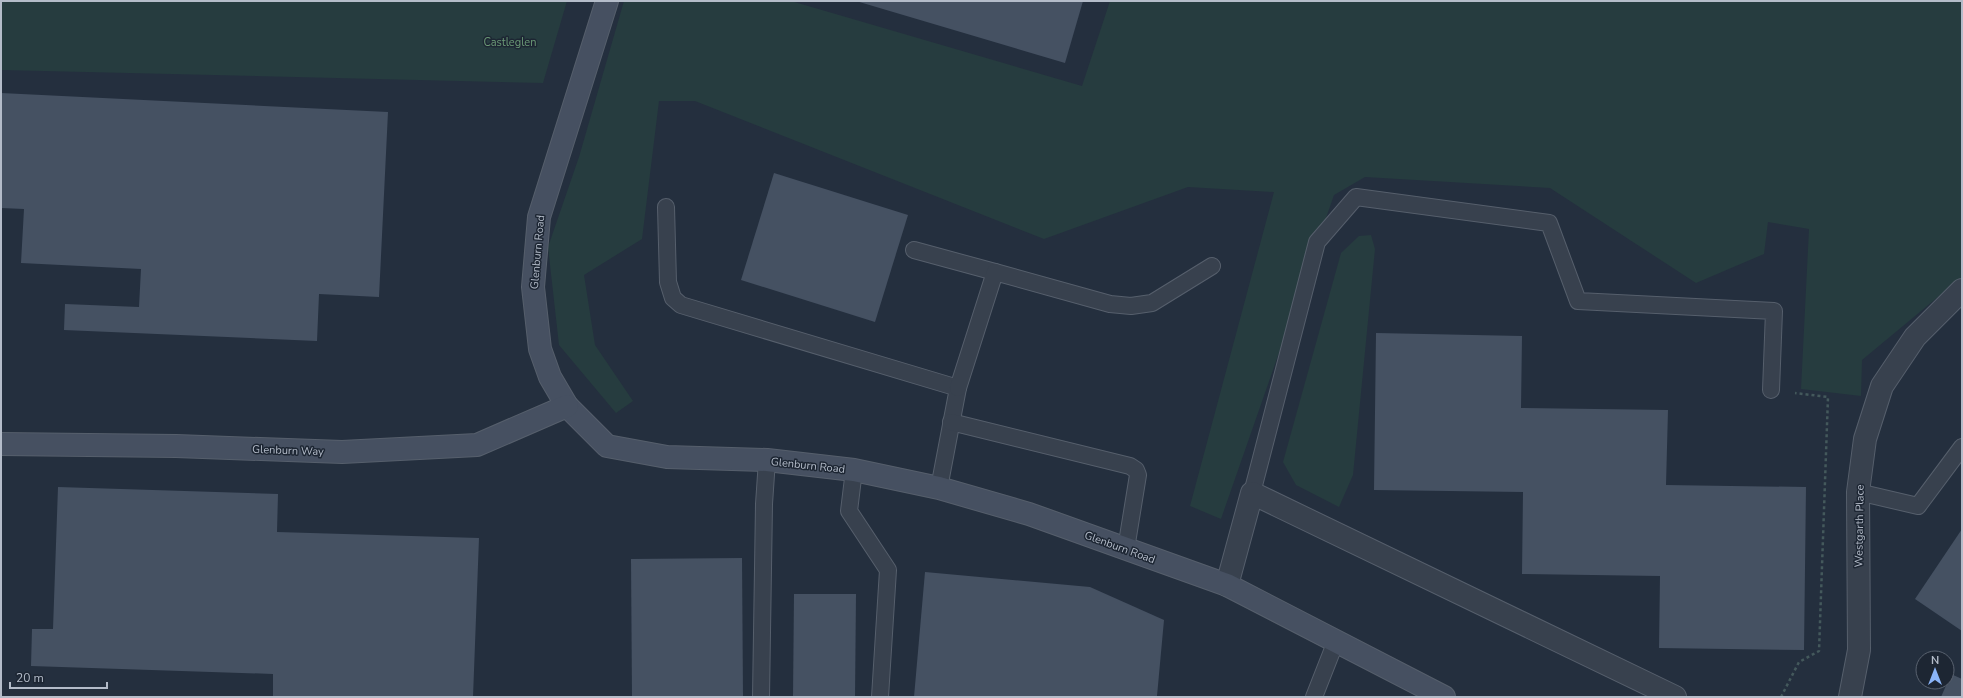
<svg xmlns="http://www.w3.org/2000/svg" width="1963" height="698" font-family="'Nunito Sans',sans-serif">
<rect width="100%" height="100%" fill="#242f3e"/>
<!-- green -->
<g fill="#263c3f">
<path d="M1,1H567L543,83L1,70Z"/>
<path d="M624,1H791L1082,86L1110,1H1962V277L1862,360L1861,396L1801,389L1809,229L1768,222L1764,254L1696,283L1550,188L1365,177L1334,195L1221,519L1190,506L1274,192L1188,187L1044,239L695,101H659L642,239L584,275L595,345L633,401L616,413L559,345L548,247L579,157Z"/>
<path d="M1371,235L1375,249L1353,475L1339,507L1296,485L1283,462L1341,253L1359,236Z"/>
</g>
<!-- building -->
<g fill="#455162">
<path d="M856,1H1083L1065,63Z"/>
<path d="M1,93L388,112L379,297L319,294L317,341L64,330L65,304L139,307L141,269L21,263L24,209L1,208Z"/>
<path d="M774,173L908,215L875,322L741,280Z"/>
<path d="M1376,333L1522,336L1521,408L1668,410L1666,485L1806,487L1804,650L1659,648L1660,576L1522,574L1523,492L1374,490Z"/>
<path d="M58,487L278,494L277,532L479,538L473,697H273V674L31,666L32,629H53Z"/>
<path d="M1962,529V631L1915,599Z"/>
<path d="M742,558L743,697H632L631,559Z"/>
<path d="M925,572L1090,587L1164,620L1157,696L914,697Z"/>
<path d="M794,594H856L855,697H793Z"/>
<path d="M1951,674L1962,679V697H1941Z"/>
</g>
<g fill="none" stroke-linecap="round" stroke-linejoin="round">
<!-- lane casing -->
<g stroke="#565f6c" stroke-width="18">
<g id="lane">
<path d="M666,207L668,282L673,298L681,305L958,388L939,488"/>
<path d="M914,250L995,272"/>
<path d="M958,388L995,272L1110,304L1131,306L1152,303L1212,266"/>
<path d="M951,422L1130,466L1136,470L1138,475L1126,549"/>
<path d="M854,470L849,511L888,570L880,697"/>
<path d="M1858,492L1918,506L1962,447"/>
<path d="M1252,493L1317,242L1356,197L1549,223L1578,301L1774,311L1771,390"/>
<path d="M761,697L764,504L767,460"/>
<path d="M1314,697L1336,641"/>
</g>
</g>
<!-- street casing -->
<g stroke="#565f6c" stroke-width="24">
<g id="street">
<path d="M1227,585L1252,493L1675,697"/>
<path d="M1850,697L1859,650L1858,492L1865,439L1882,386L1915,337L1962,290"/>
</g>
</g>
<!-- secondary casing -->
<g stroke="#565f6c" stroke-width="24">
<g id="secondary">
<path d="M607,1L539,217L533,287L540,349L550,377L567,406L607,446L667,457L767,460L854,470L939,488L1029,514L1227,585L1444,697"/>
<path d="M1,444L176,446L342,452L477,445L567,406"/>
</g>
</g>
<!-- path -->
<path stroke="#44595c" stroke-width="2.5" stroke-dasharray="3 3" stroke-linecap="butt" d="M1781,697L1799,662L1819,651L1828,397L1795,393"/>
<!-- lane -->
<use href="#lane" stroke="#38414e" stroke-width="16"/>
<!-- street -->
<use href="#street" stroke="#38414e" stroke-width="22"/>
<!-- secondary -->
<use href="#secondary" stroke="#465061" stroke-width="22"/>
</g>
<g text-anchor="middle" stroke-width="3" stroke-linejoin="round" paint-order="stroke">
<!-- park labels -->
<g font-size="11" fill="#6b9a76" stroke="#1d2633">
<text x="510" y="46">Castleglen</text>
</g>
<!-- street labels -->
<g font-size="11" fill="#b4bcc9" stroke="#1d2633">
<text transform="translate(537 252) rotate(-85)" y="4">Glenburn Road</text>
<text transform="translate(288 450) rotate(2)" y="4">Glenburn Way</text>
<text transform="translate(808 465) rotate(6)" y="4">Glenburn Road</text>
<text transform="translate(1859 526) rotate(-89)" y="4">Westgarth Place</text>
<text transform="translate(1120 547) rotate(20)" y="4">Glenburn Road</text>
</g>
</g>
<!-- border -->
<rect width="1963" height="698" fill="none" stroke="#b4bcc9" stroke-width="4"/>
<!-- north arrow -->
<g transform="translate(1935 670)"><circle r="19" fill="#1d2633" stroke="#59626f"/>
<path d="M0-3L7 15L0 10L-7 15Z" fill="#8ab4f8"/>
<text y="-6" font-size="11" font-weight="bold" text-anchor="middle" fill="#b4bcc9">N</text>
</g>
<!-- scale -->
<path d="M10 682v6h97v-6" fill="none" stroke="#b4bcc9" stroke-width="2"/>
<text x="16" y="682" font-size="12" fill="#b4bcc9" stroke="#1d2633" stroke-width="3" paint-order="stroke">20 m</text>
</svg>
